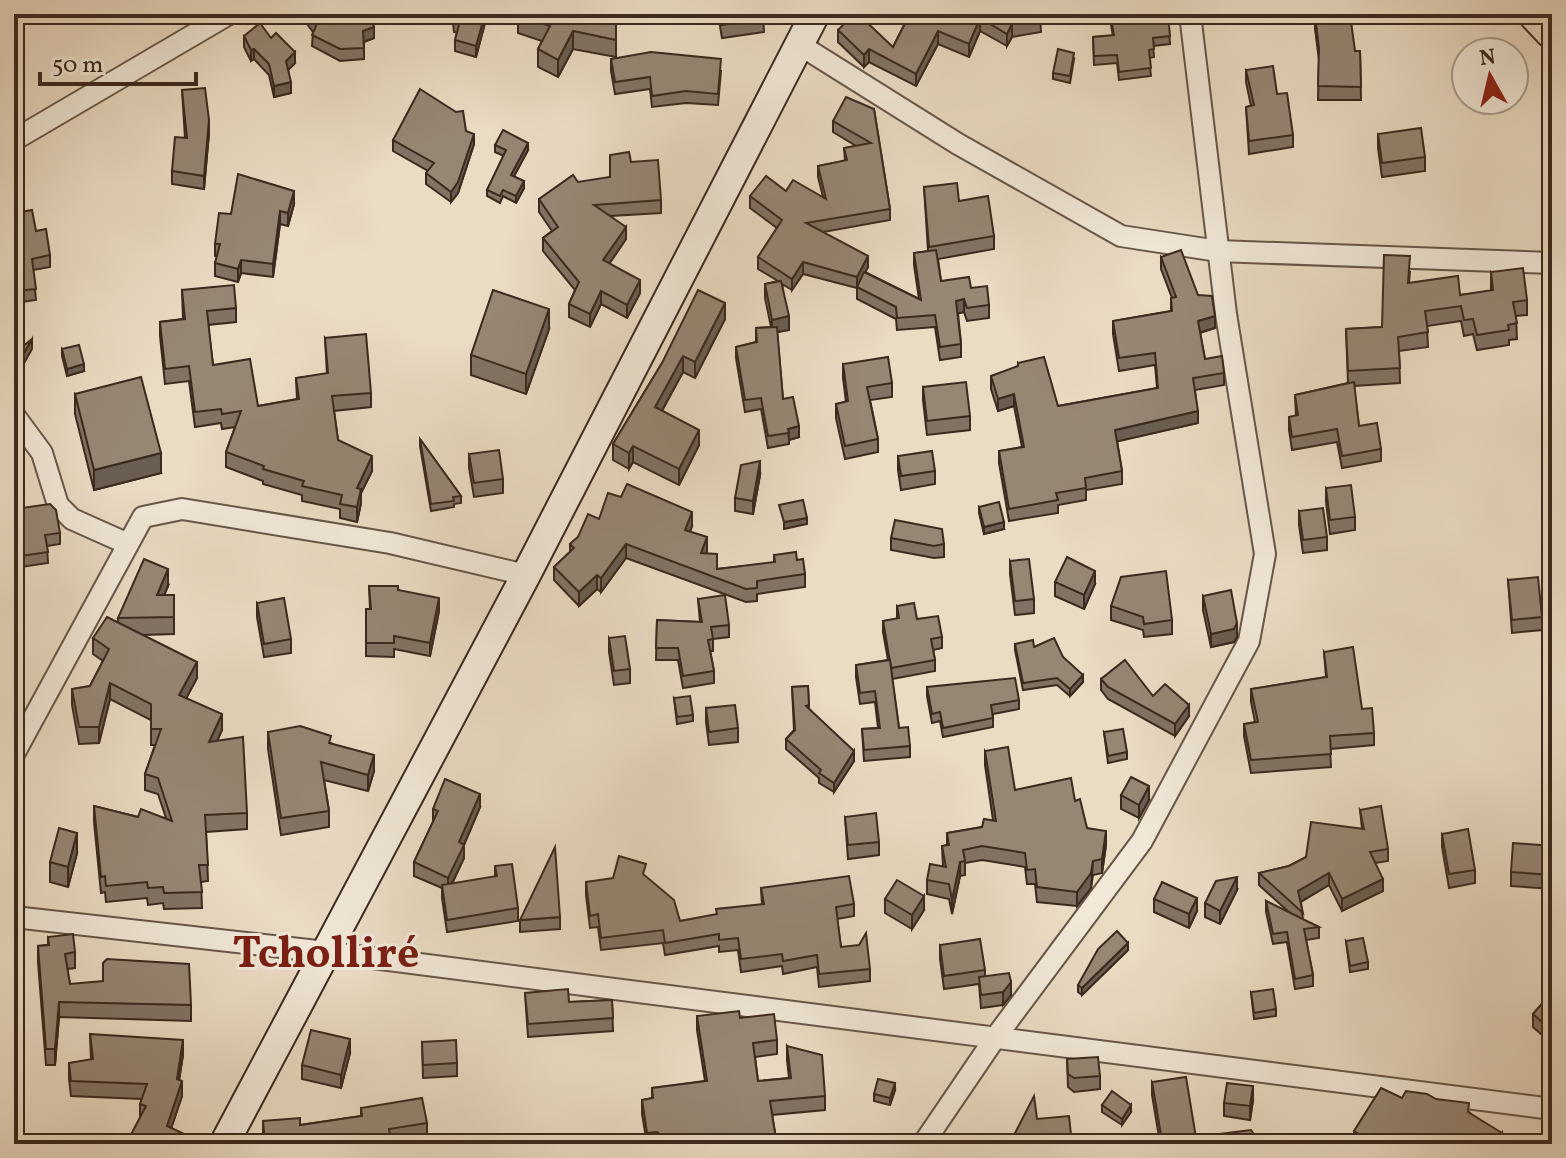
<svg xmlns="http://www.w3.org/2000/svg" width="1566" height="1158" font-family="Vollkorn,serif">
<rect width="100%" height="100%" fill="#eadbc3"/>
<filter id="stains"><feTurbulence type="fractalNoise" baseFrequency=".0025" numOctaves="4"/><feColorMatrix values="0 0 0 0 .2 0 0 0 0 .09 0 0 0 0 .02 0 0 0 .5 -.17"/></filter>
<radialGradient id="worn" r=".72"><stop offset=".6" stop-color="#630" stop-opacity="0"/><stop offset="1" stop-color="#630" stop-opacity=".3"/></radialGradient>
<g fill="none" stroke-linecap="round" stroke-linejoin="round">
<!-- minor casing -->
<g stroke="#675647" stroke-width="24">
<g id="minor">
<path d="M800,45L958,144L1121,236L1218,251L1552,263"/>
<path d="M14,140L229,14"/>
<path d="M14,415L42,453L58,505L72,519L128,544"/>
<path d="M14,754L143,517L182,509L390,543L526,575"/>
<path d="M14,917L326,952L1552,1109"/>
<path d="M923,1144L995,1038L1142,841L1249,641L1265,554L1226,314L1190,14"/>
</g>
</g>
<!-- secondary casing -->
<g stroke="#3b291e" stroke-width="32">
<path id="secondary" d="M224,1144L526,575L815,14"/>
</g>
<!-- trunk casing -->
<g stroke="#3b291e" stroke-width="38">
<path id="trunk" d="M1536,14L1552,31"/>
</g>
<!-- minor -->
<use href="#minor" stroke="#f1e8d8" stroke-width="20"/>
<!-- secondary -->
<use href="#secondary" stroke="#f1e8d8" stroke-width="28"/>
<!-- trunk -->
<use href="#trunk" stroke="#eadbc3" stroke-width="34"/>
</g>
<!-- wall -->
<g fill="#817364" stroke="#3b291e" stroke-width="2">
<path d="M307,14H370L374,38L364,42V59L340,61L312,46L313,32L307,24Z"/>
<path d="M452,14H518L486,19L476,57L455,51V40L457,32H454Z"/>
<path d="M718,14H763L764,32L722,38Z"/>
<path d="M887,14H1040L1041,32L1012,37L1007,46L980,31L969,57L938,44L916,86L869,62L864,67L838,42V30L893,47L904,25Z"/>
<path d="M1109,14H1168L1170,44L1153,46L1154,57L1149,58L1151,76L1119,80L1117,63L1094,65L1093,37L1113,36Z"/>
<path d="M1315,15L1355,51H1360L1361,100H1318L1319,60L1315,29Z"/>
<path d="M518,16L616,23V57L573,49L558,77L538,67V49L542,41L518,33Z"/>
<path d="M244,36L295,63L288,70L291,93L274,97L269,75L254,59L251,61L244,47Z"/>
<path d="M611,59L721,71L718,105L686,103L652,107L650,89L615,94L611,71Z"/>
<path d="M1074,59L1070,83L1053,79V73Z"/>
<path d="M1246,70L1277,94L1293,135V147L1249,154L1246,107L1251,106L1246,82Z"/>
<path d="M182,90L209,133L204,189L172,184V171L185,138Z"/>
<path d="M874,109L890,209V220L823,232L868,267L865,272L919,299L914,265V253L928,251L924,187L959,201L994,236V249L938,259L941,281L971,288L989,305V318L967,321L964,312L958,313L961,344V357L940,360L935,327L897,330L896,319L857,299V288L803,274L792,290L782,284L789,330L777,332L783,399L799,437L789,440V444L768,448L761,409L745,412L736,358V347L756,342V328L771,327L765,298V284L778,281L758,269V257L777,228L750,208V196L786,191L823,197L818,177V166L845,161L844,148L856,146L833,132V121Z"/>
<path d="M466,131L474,144L458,193L451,202L426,184V173L428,171L393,151V140Z"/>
<path d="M1378,134L1425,157V171L1382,177L1378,148Z"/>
<path d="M495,145L528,150L514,176L524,188L516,203L503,196L500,203L487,196V190L504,156L495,152Z"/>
<path d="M631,162L661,200V213L611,216L626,239L609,264L640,293L627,318L601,304L590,327L569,317V304L575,290L543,251V238L552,231L539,212V199L610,177Z"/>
<path d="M294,204L288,226L280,224L273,277L241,273L238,282L215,276V263L217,257L215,256V244L231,214Z"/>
<path d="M14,213L36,231L50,255V267L33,270L36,300L14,303V247H17L14,231Z"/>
<path d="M1161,257L1198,295L1215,328L1200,333L1205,359L1224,373V385L1195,390L1198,423L1117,441L1122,471V484L1086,490V500L1058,505V513L1009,521L999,463V451L1022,447L1014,406L998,411L991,389V376L1018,367V363L1058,406L1157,388L1155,365L1119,371L1113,334V321L1171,311V298H1172L1161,269Z"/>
<path d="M1410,271L1409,283L1460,295L1491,291V272L1527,300V315L1516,316L1517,339L1509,340V345L1477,350L1473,334L1464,336L1461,321L1427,326L1428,347L1399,351L1400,383L1354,386L1359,426L1381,449V461L1342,468L1337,442L1292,450L1289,430V417L1296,416L1295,395L1348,383L1346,329L1382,327Z"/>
<path d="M182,290L236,308V322L208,325L213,365L258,406L297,399L296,378L327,374L325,338L371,393V407L334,411L338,440L372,471L361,493V503L357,522L340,518V509L302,501V495L263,484V481L226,467V452L235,427L222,429L221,423L195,427L189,381L165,384L160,336V322L183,319Z"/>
<path d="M725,319L695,378L683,372L662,411L699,445L679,485L633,462L629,469L613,460V444L662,363Z"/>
<path d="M549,329L526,394L471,375V355Z"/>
<path d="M62,349L84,371L67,376L62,356Z"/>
<path d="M843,364L892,383V397L870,400L878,439V452L845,459L836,418V404L846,402L843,378Z"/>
<path d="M923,387L970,416V430L927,435L923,400Z"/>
<path d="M75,394L161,473L94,490L75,414Z"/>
<path d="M420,439L461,496V503L454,504V507L431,511L420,446Z"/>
<path d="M469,454L503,479V493L474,497L469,468Z"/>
<path d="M898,456L935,471V484L901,490L898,470Z"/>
<path d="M760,475L753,514L735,511V498Z"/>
<path d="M1326,488L1355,517V530L1330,534L1326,502Z"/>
<path d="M979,507L1004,529L984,534L979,513Z"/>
<path d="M14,509L60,533V544L47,546L48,563L14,568Z"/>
<path d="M1299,511L1327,537V550L1303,553L1299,525Z"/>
<path d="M599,519L692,526L690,532L707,551L706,554L717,569L774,563V555L797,560L805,574V587L757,594V601L746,602L626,558L601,592L597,589L579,606L554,580V567L570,552V544Z"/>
<path d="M891,538L944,544V557L934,558L891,550Z"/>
<path d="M1010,561L1034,599V613L1015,615L1010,574Z"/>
<path d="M1508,580L1542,617V630L1512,633Z"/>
<path d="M1055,582L1095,584L1084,609L1055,596Z"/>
<path d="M168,586L164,595H174V634L143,635L197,678L186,698L222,730L217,741L247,813V829L206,832L208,881L201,882L202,908L164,909L163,903L148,905L147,898L106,902L105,892L101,893L94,822V806L138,817L166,818L158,794L145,790V774L155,745H151V720L110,699L99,743L79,744L72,705V689L90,686L103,661L93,654V638L118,622V618Z"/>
<path d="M369,586L398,590L439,611L430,656L394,649V657L366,656V609H370Z"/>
<path d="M1203,596L1237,637L1234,642L1211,647L1203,610Z"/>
<path d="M698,599L729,625V637L713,639V651H710L714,671V683L683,688L678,660H656L657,620L700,622Z"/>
<path d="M257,603L291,639V653L264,657L257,617Z"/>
<path d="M897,606L942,637V648L933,650L935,660V671L892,679L899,728L910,746V757L864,761L862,729L878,728L875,702L860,704L856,677V665L888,660L883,632V621L897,619Z"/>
<path d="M1111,606L1172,620V634L1144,637L1143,630L1111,620Z"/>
<path d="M609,638L630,669V683L614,685L609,652Z"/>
<path d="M1015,644L1034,647L1063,657L1083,682L1070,696L1057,685L1023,690L1015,650Z"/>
<path d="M1324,652L1362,709L1374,733V745L1330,749L1331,767L1251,773L1244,736V724L1255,722L1251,702V689L1326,677Z"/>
<path d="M1101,679L1153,696L1189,716L1175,736L1108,699L1101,690Z"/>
<path d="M808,686L809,709L854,761L834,792L819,783V778L786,749V739L794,730L792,687Z"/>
<path d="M927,687L1019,700V709L993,714V727L943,737L940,721L932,723L927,696Z"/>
<path d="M674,698L693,715V721L677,724Z"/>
<path d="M706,708L738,728V742L709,745L706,722Z"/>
<path d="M268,732L331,743L374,771L368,791L324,780L329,811V827L281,835L268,749Z"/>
<path d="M1104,732L1127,752V759L1108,763Z"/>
<path d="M985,751L1015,790L1075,801L1087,828L1106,845L1102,873L1093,875L1091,888L1077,906L1037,902L1035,884H1027L1025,867L982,860L965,863V875L960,876L952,914L949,899L927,894V880L943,867L942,846L947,845V833L982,827L993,820L985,765Z"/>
<path d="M1121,795L1149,800L1139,818L1121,809Z"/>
<path d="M480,807L464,845V858L452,884L495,877V866L518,908V921L447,932L442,898V888L414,876V862L433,822V809Z"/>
<path d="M1360,810L1388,849V861L1375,863L1383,891L1342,911L1329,885L1301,902L1303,920L1319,927V938L1306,940L1313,975V986L1295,989L1287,942L1273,944L1266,912V901L1291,914L1259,885V873L1289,866L1362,829Z"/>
<path d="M845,817L879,842V855L848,859Z"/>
<path d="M1442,834L1475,870V883L1449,888L1442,847Z"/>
<path d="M1552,846V889L1511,886V872Z"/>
<path d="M77,853L68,887L50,882V862Z"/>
<path d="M646,877L680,921L716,915L762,905L761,888L854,904V916L837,919L841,947L870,969V981L819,987L817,967L783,974L782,966L741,972L738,950L719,952V946L665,955L663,943L601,950L598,927L590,928L586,895V882Z"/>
<path d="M1237,890L1220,924L1205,917V903Z"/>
<path d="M885,899L924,910L912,929L885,913Z"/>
<path d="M1154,899L1197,911L1189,928L1154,912Z"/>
<path d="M560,917V929L520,932V920Z"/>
<path d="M48,937L75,952V968L67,969L70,984L191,1005V1021L59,1017L55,1065H46L38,962V946L48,945Z"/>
<path d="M1346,941L1368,962V969L1350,972Z"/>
<path d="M940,945L985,970V976L1011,995L1003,1005L981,1008L979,984L944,989L940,959Z"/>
<path d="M1128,950L1082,995L1078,992V985Z"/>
<path d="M1251,992L1276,1009V1016L1254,1019Z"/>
<path d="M1552,992V1044L1533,1027V1014Z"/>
<path d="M525,993L569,1002L612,1000L613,1031L528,1037Z"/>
<path d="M697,1016L740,1018L777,1040V1054L755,1057L758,1081L789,1078L787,1060V1046L825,1096V1110L772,1115L776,1139L783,1144H647L642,1114V1100L652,1098V1088L705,1081L697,1030Z"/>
<path d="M90,1034L183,1055L179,1080L182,1096L171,1128L184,1144L140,1116V1104L142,1099L71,1096L69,1079V1063L91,1060Z"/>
<path d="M422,1042L457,1063V1076L423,1078Z"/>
<path d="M350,1053L341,1088L302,1079V1065Z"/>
<path d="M1067,1059L1100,1076V1089L1074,1092L1068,1087Z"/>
<path d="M1152,1082L1197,1144H1158V1138L1159,1137L1152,1095Z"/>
<path d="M895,1090L890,1105L874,1101V1094Z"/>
<path d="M1402,1098L1436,1099L1469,1112L1502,1144L1354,1143V1131Z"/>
<path d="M1253,1100L1250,1120L1224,1116V1103Z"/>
<path d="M1102,1105L1131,1112L1122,1125L1102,1112Z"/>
<path d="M361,1108L427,1123V1144H263V1121L300,1125L361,1116Z"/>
</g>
<!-- shaded-wall -->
<g fill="#695e51" stroke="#3b291e" stroke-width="2">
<path d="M485,14H486V19L476,57V46Z"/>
<path d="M601,14H606L600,38V20Z"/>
<path d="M980,18V31L969,57V44Z"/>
<path d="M1012,24V37L1007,46V34Z"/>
<path d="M374,27V38L363,42V31Z"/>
<path d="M573,31V49L558,77V60Z"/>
<path d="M938,31V44L916,86V74Z"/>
<path d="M254,49V59L251,61V50Z"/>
<path d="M869,49V62L864,67V55Z"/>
<path d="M295,52V63L286,72V61Z"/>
<path d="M291,82V93L274,97V86Z"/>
<path d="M209,120V133L204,189V176Z"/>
<path d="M474,134V144L458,193L451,202V192Z"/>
<path d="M528,143V150L511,182V175Z"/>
<path d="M524,181V188L516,203V196Z"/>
<path d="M294,191V204L288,226V213Z"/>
<path d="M280,211V224L273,277V264Z"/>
<path d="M626,227V239L603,273V260Z"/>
<path d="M868,256V267L857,288V277Z"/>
<path d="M241,260V273L238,282V269Z"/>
<path d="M803,262V274L792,290V279Z"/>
<path d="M640,280V293L627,318V305Z"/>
<path d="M601,291V304L590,327V314Z"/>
<path d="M964,299V312L956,314V301Z"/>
<path d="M725,303V319L695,378V362Z"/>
<path d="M549,309V329L526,394V374Z"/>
<path d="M789,316V330L772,333V320Z"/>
<path d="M1215,316V328L1198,333V321Z"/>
<path d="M32,339V349L14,381V371Z"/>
<path d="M683,356V372L655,423V407Z"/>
<path d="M84,364V371L67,376V369Z"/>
<path d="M1014,394V406L998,411V399Z"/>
<path d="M1198,411V423L1115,442V430Z"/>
<path d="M799,426V437L789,440L788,429Z"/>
<path d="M699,430V445L679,485V469Z"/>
<path d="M633,446V462L629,469V453Z"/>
<path d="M161,453V473L94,490V470Z"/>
<path d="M372,456V471L361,493V503L357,522V488Z"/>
<path d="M760,461V475L753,514V501Z"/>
<path d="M692,512V526L685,544V530Z"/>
<path d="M807,518V524L784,529V522Z"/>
<path d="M1004,522V529L984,534V527Z"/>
<path d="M707,537V551L701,567V553Z"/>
<path d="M626,544V558L601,592V578Z"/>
<path d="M168,569V586L157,612V595Z"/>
<path d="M1095,571V584L1084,609V595Z"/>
<path d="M597,575V589L579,606V592Z"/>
<path d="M439,598V611L430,656V643Z"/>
<path d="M1237,623V637L1234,642L1211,647V634Z"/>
<path d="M197,662V678L179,712V695Z"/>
<path d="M1083,675V682L1070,696V689Z"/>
<path d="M110,683V699L99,743V727Z"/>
<path d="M1189,705V716L1175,736V724Z"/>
<path d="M222,714V730L209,759V742Z"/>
<path d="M854,751V761L834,792V783Z"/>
<path d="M374,755V771L368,791V775Z"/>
<path d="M1149,786V800L1139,818V805Z"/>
<path d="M480,794V807L462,849L464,845V858L448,891V878L459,842Z"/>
<path d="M1106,831V845L1102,873V859Z"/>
<path d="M77,833V853L68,887V867Z"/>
<path d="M1093,861L1091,888L1077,906V892Z"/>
<path d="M960,862V876L952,914V900Z"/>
<path d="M1329,873V885L1298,903V891Z"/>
<path d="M1237,877V890L1220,924V911Z"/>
<path d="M1383,879V891L1342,911V899Z"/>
<path d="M924,896V910L912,929V915Z"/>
<path d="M1197,898V911L1189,928V914Z"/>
<path d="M1128,943V950L1082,995V988Z"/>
<path d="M21,977V990L14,1005V992Z"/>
<path d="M1011,982V995L1003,1005V992Z"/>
<path d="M59,1002V1017L55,1065V1049Z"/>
<path d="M350,1039V1053L341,1088V1075Z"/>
<path d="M183,1040V1055L177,1094V1079Z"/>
<path d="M182,1081V1096L167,1141V1126Z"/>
<path d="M895,1083V1090L890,1105V1098Z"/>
<path d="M1253,1086V1100L1250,1120V1106Z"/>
<path d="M1131,1105V1112L1122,1125V1119Z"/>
<path d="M1502,1133V1144H1495Z"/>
<path d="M1374,1134V1144H1370V1141Z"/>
</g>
<!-- building -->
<g fill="#968674" stroke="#3b291e" stroke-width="2">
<path d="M308,14H370L374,27L363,31L364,48L340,49L312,35L316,26Z"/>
<path d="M453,14H485L476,46L455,40L460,21H454Z"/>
<path d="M519,14H601L600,20L616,23V40L573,31L558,60L538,49L550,26L518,16Z"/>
<path d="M720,14H763L764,18L722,25Z"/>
<path d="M854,14H858L893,47L909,16L906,14H1040L1041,19L1012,24L1007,34L980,18L969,44L938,31L916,74L869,49L864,55L838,30Z"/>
<path d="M1110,14H1168L1170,36L1153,38L1154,49L1149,50L1151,68L1119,72L1117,55L1094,56L1093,37L1114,35Z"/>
<path d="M1324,14H1350L1355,51H1360L1361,87L1318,86L1319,48L1315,15Z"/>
<path d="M260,23L271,38L276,33L295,52L286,61L291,82L274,86L269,64L254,49L251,50L244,36Z"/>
<path d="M1058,49L1074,53L1070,76L1053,73Z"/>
<path d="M651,52L721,59L718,94L686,91L652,96L650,77L615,82L611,59Z"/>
<path d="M1273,66L1277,94L1287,93L1293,135L1249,141L1246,107L1254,105L1246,70Z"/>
<path d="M205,88L209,120L204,176L172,171L175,137L187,138L182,90Z"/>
<path d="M420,89L456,112L463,111L466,131L474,134L458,182L451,192L426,173L434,163L393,140Z"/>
<path d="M846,97L874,109L890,209L806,223L868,256L857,277L803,262L792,279L758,257L782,220L750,196L766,176L786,191L793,180L826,199L818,166L847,160L844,148L871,143L833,121Z"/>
<path d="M1421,128L1425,157L1382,163L1378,134Z"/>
<path d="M503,130L528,143L511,175L524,181L516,196L503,190L500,196L487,190L506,150L495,145Z"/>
<path d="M629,152L631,162L658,160L661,200L594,205L626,227L603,260L640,280L627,305L601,291L590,314L569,304L579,282L543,238L558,227L539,199L573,175L578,182L610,177V155Z"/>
<path d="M238,174L294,191L288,213L280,211L273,264L241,260L238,269L215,263L220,244H215L219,213L231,214Z"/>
<path d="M957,183L959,201L988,196L994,236L929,247L924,187Z"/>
<path d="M32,210L36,231L46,229L50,255L32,259L36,289L14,291V247H19L14,213Z"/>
<path d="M936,250L941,281L969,277L971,288L987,286L989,305L967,308L964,299L956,301L961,344L940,347L935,315L897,318L896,307L857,287L864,272L921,300L914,253Z"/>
<path d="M1181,250L1198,295L1212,296L1215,316L1198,321L1205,359L1222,356L1224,373L1193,378L1198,411L1115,430L1122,471L1085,478L1086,488L1056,493L1058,500L1009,509L999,451L1024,447L1014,394L998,399L991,376L1018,366V363L1044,357L1058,406L1158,388L1155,353L1119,358L1113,321L1172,311L1171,298L1176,297L1161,257Z"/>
<path d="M1384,255L1410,256L1408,283L1458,276L1460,295L1493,290L1491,272L1523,268L1527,300L1513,302L1517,323L1508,325L1509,330L1477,335L1473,319L1464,320L1461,306L1425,311L1428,332L1398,337L1400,368L1348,371L1346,329L1382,327Z"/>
<path d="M781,281L789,316L772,320L765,284Z"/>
<path d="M234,285L236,308L207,311L213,365L250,359L258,406L299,399L296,378L328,373L325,338L366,334L371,393L332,396L338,440L372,456L357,488L361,489L357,507L340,504L342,495L302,486L304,481L263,469L264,466L226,452L241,411L222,414L221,409L195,412L189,366L165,369L160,322L185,319L182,290Z"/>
<path d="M493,290L549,309L526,374L471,355Z"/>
<path d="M698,290L725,303L695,362L683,356L655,407L699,430L679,469L633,446L629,453L613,444L662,363Z"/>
<path d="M777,327L783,399L793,397L799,426L788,429L789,433L768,436L761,398L745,400L736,347L757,342L756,328Z"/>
<path d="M32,339L14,371V349L17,351Z"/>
<path d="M79,345L84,364L67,369L62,349Z"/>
<path d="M888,357L892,383L867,387L878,439L845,446L836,404L848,401L843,364Z"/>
<path d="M141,377L161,453L94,470L75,394Z"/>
<path d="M966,382L970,416L927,421L923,387Z"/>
<path d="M1354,382L1359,426L1377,423L1381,449L1342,456L1337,429L1292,437L1289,417L1298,415L1295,395Z"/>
<path d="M420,439L461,496L453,497L454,501L431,504Z"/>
<path d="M499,450L503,479L474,483L469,454Z"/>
<path d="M932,451L935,471L901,476L898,456Z"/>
<path d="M760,461L753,501L735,498L741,465Z"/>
<path d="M627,484L692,512L685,530L707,537L701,553L717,554V569L775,562L774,555L796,552L797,560L803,559L805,574L757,581V588L746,589L626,544L601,578L597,575L579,592L554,567L574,548L570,544L578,537L588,514L599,519L608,493L621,497Z"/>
<path d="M1351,485L1355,517L1330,520L1326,488Z"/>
<path d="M803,500L807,518L784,522L779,505Z"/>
<path d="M999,502L1004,522L984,527L979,507Z"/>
<path d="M50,504L56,510L60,533L45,535L48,552L14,557V509Z"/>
<path d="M1323,508L1327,537L1303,540L1299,511Z"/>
<path d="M895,520L942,529L944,544L934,546L891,538Z"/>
<path d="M1067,557L1095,571L1084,595L1055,582Z"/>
<path d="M144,559L168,569L157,595H174V617L118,618Z"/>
<path d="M1029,559L1034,599L1015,601L1010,561Z"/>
<path d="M1166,571L1172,620L1144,624L1143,617L1111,606L1121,577Z"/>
<path d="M1538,577L1542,617L1512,620L1508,580Z"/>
<path d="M369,586H398V590L439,598L430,643L394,636V643H366V609H371Z"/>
<path d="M1231,590L1237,623L1234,629L1211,634L1203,596Z"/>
<path d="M725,595L729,625L711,627L713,639L708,640L714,671L683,676L678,648H656L657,620L702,622L698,599Z"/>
<path d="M284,598L291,639L264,644L257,603Z"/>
<path d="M914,603L917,619L938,616L942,637L931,639L935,660L891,668L883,621L899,618L897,606Z"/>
<path d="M107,617L197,662L179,695L222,714L209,742L243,737L247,813L205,815L208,865H199L202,892L164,893L163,887L148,888L147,882L106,886L105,876L101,877L94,806L138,817L141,809L172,821L158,778L145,774L161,729H151V704L110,683L99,727H79L72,689L90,686L109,649L93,638Z"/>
<path d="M625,636L630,669L614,671L609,638Z"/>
<path d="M1054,638L1063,657L1083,675L1070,689L1057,678L1023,683L1015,644L1033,640L1034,647Z"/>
<path d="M1353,647L1362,709L1372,708L1374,733L1330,736L1331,754L1251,760L1244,724L1258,722L1251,689L1327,677L1324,652Z"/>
<path d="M890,660L899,728L908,727L910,746L864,750L862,729L880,728L875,691L860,693L856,665Z"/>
<path d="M1125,660L1153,696L1165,684L1189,705L1175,724L1108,687L1101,679Z"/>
<path d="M1015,678L1019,700L991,705L993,718L943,728L940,712L932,714L927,687Z"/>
<path d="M808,686L809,705L806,706L854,751L834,783L819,773L821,770L786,739L795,730L792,687Z"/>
<path d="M690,696L693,715L677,717L674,698Z"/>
<path d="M735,705L738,728L709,732L706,708Z"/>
<path d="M300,726L331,736L329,743L374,755L368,775L321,762L329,811L281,818L268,732Z"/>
<path d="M1123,729L1127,752L1108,756L1104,732Z"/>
<path d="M1008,747L1015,790L1071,778L1075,801L1080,799L1087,828L1106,831L1102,859L1093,861L1091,873L1077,892L1037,887L1035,869L1027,870L1025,853L982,846L963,850L965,861L960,862L952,900L949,884L927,880L930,864L946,867L942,846L949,845L947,833L982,827L984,819L996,821L985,751Z"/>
<path d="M1131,777L1149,786L1139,805L1121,795Z"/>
<path d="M445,779L480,794L459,842L464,845L448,878L414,862L438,811L433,809Z"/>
<path d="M1381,806L1388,849L1370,852L1383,879L1342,899L1329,873L1298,891L1303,913L1259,873L1289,866L1306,857L1311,822L1364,829L1360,810Z"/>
<path d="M876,813L879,842L848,845L845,817Z"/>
<path d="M59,828L77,833L68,867L50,862Z"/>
<path d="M1468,829L1475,870L1449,874L1442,834Z"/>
<path d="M1513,843L1552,846V875L1511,872Z"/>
<path d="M555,847L560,917L520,920Z"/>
<path d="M619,856L646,864L643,874L674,900L680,921L717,914L716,909L764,904L761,888L849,876L854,904L836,907L841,947L859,945L866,933L870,969L819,974L817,955L783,961L782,954L741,959L738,938L719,940V934L665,943L663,930L601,938L598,914L590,916L586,882L613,878Z"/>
<path d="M512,864L518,908L447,920L442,885L497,876L495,866Z"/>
<path d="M1237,877L1220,911L1205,903L1216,881Z"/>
<path d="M897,880L924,896L912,915L885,899Z"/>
<path d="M1162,882L1197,898L1189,914L1154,899Z"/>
<path d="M1266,901L1319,927L1304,929L1313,975L1295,979L1287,932L1273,934Z"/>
<path d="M1117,931L1128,943L1082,988L1078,985L1098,949Z"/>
<path d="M73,934L75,952L65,954L70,984L103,981V963L107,959L189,964L191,1005L59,1002L55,1049H46L38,946L49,945L48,937Z"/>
<path d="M1363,938L1368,962L1350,966L1346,941Z"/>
<path d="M980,939L985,970L944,976L940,945Z"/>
<path d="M1009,973L1011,982L1003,992L981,995L979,977Z"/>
<path d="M14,974L21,977L14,992Z"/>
<path d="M568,989L569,1002L612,1000L613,1018L528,1024L525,993Z"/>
<path d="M1273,989L1276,1009L1254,1013L1251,992Z"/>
<path d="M1552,992V1031L1533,1014Z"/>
<path d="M739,1011L740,1018L774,1014L777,1040L753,1043L758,1081L791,1078L787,1046L822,1055L825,1096L770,1101L776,1139L783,1144H671L657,1132L647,1133L642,1100L653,1098L652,1088L707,1081L697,1016Z"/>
<path d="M311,1030L350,1039L341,1075L302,1065Z"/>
<path d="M90,1034L183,1040L177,1079L182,1081L167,1126L184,1134L178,1144H126L146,1106L140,1104L147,1084L71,1081L69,1063L93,1059Z"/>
<path d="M456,1040L457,1063L423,1065L422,1042Z"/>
<path d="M1098,1057L1100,1076L1074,1078L1068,1074L1067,1059Z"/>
<path d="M1186,1077L1197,1144H1158V1138L1161,1135L1152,1082Z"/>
<path d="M878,1079L895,1083L890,1098L874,1094Z"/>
<path d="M1227,1083L1253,1086L1250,1106L1224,1103Z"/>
<path d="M1381,1088L1402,1098L1406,1091L1427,1094L1436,1099L1469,1103L1468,1112L1502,1133L1495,1144H1388L1374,1134L1370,1141L1354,1131Z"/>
<path d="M1112,1091L1131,1105L1122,1119L1102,1105Z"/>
<path d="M1034,1096L1037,1119L1069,1116L1072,1144H1017L1011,1141Z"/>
<path d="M422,1098L427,1123L389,1129L391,1144H289L288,1140L265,1143L263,1121L300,1118V1125L362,1116L361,1108Z"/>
<path d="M1251,1130L1260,1144H1218L1220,1134Z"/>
</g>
<g text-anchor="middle" stroke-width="6" stroke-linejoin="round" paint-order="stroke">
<!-- town labels -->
<g font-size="44" font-weight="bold" fill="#7a1f14" stroke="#f1e8d8">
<text x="326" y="967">Tcholliré</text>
</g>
</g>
<!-- margin -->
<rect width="1566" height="1158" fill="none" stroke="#eadbc3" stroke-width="48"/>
<rect x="16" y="16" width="1534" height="1126" fill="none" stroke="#3b291e" stroke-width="4"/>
<rect x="24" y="24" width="1518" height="1110" fill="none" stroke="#3b291e" stroke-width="2"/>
<!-- north arrow -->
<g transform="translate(1490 76) rotate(352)"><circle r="38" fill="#f1e8d8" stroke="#a89c8e" stroke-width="2"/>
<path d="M0-6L14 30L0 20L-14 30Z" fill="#8f2418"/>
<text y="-12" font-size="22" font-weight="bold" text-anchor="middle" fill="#3b291e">N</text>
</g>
<!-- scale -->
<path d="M40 72v12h156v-12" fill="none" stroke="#3b291e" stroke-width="4"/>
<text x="52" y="72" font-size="24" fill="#3b291e" stroke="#f1e8d8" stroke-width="6" paint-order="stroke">50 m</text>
<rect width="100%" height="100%" filter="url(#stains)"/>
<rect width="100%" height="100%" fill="url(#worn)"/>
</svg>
